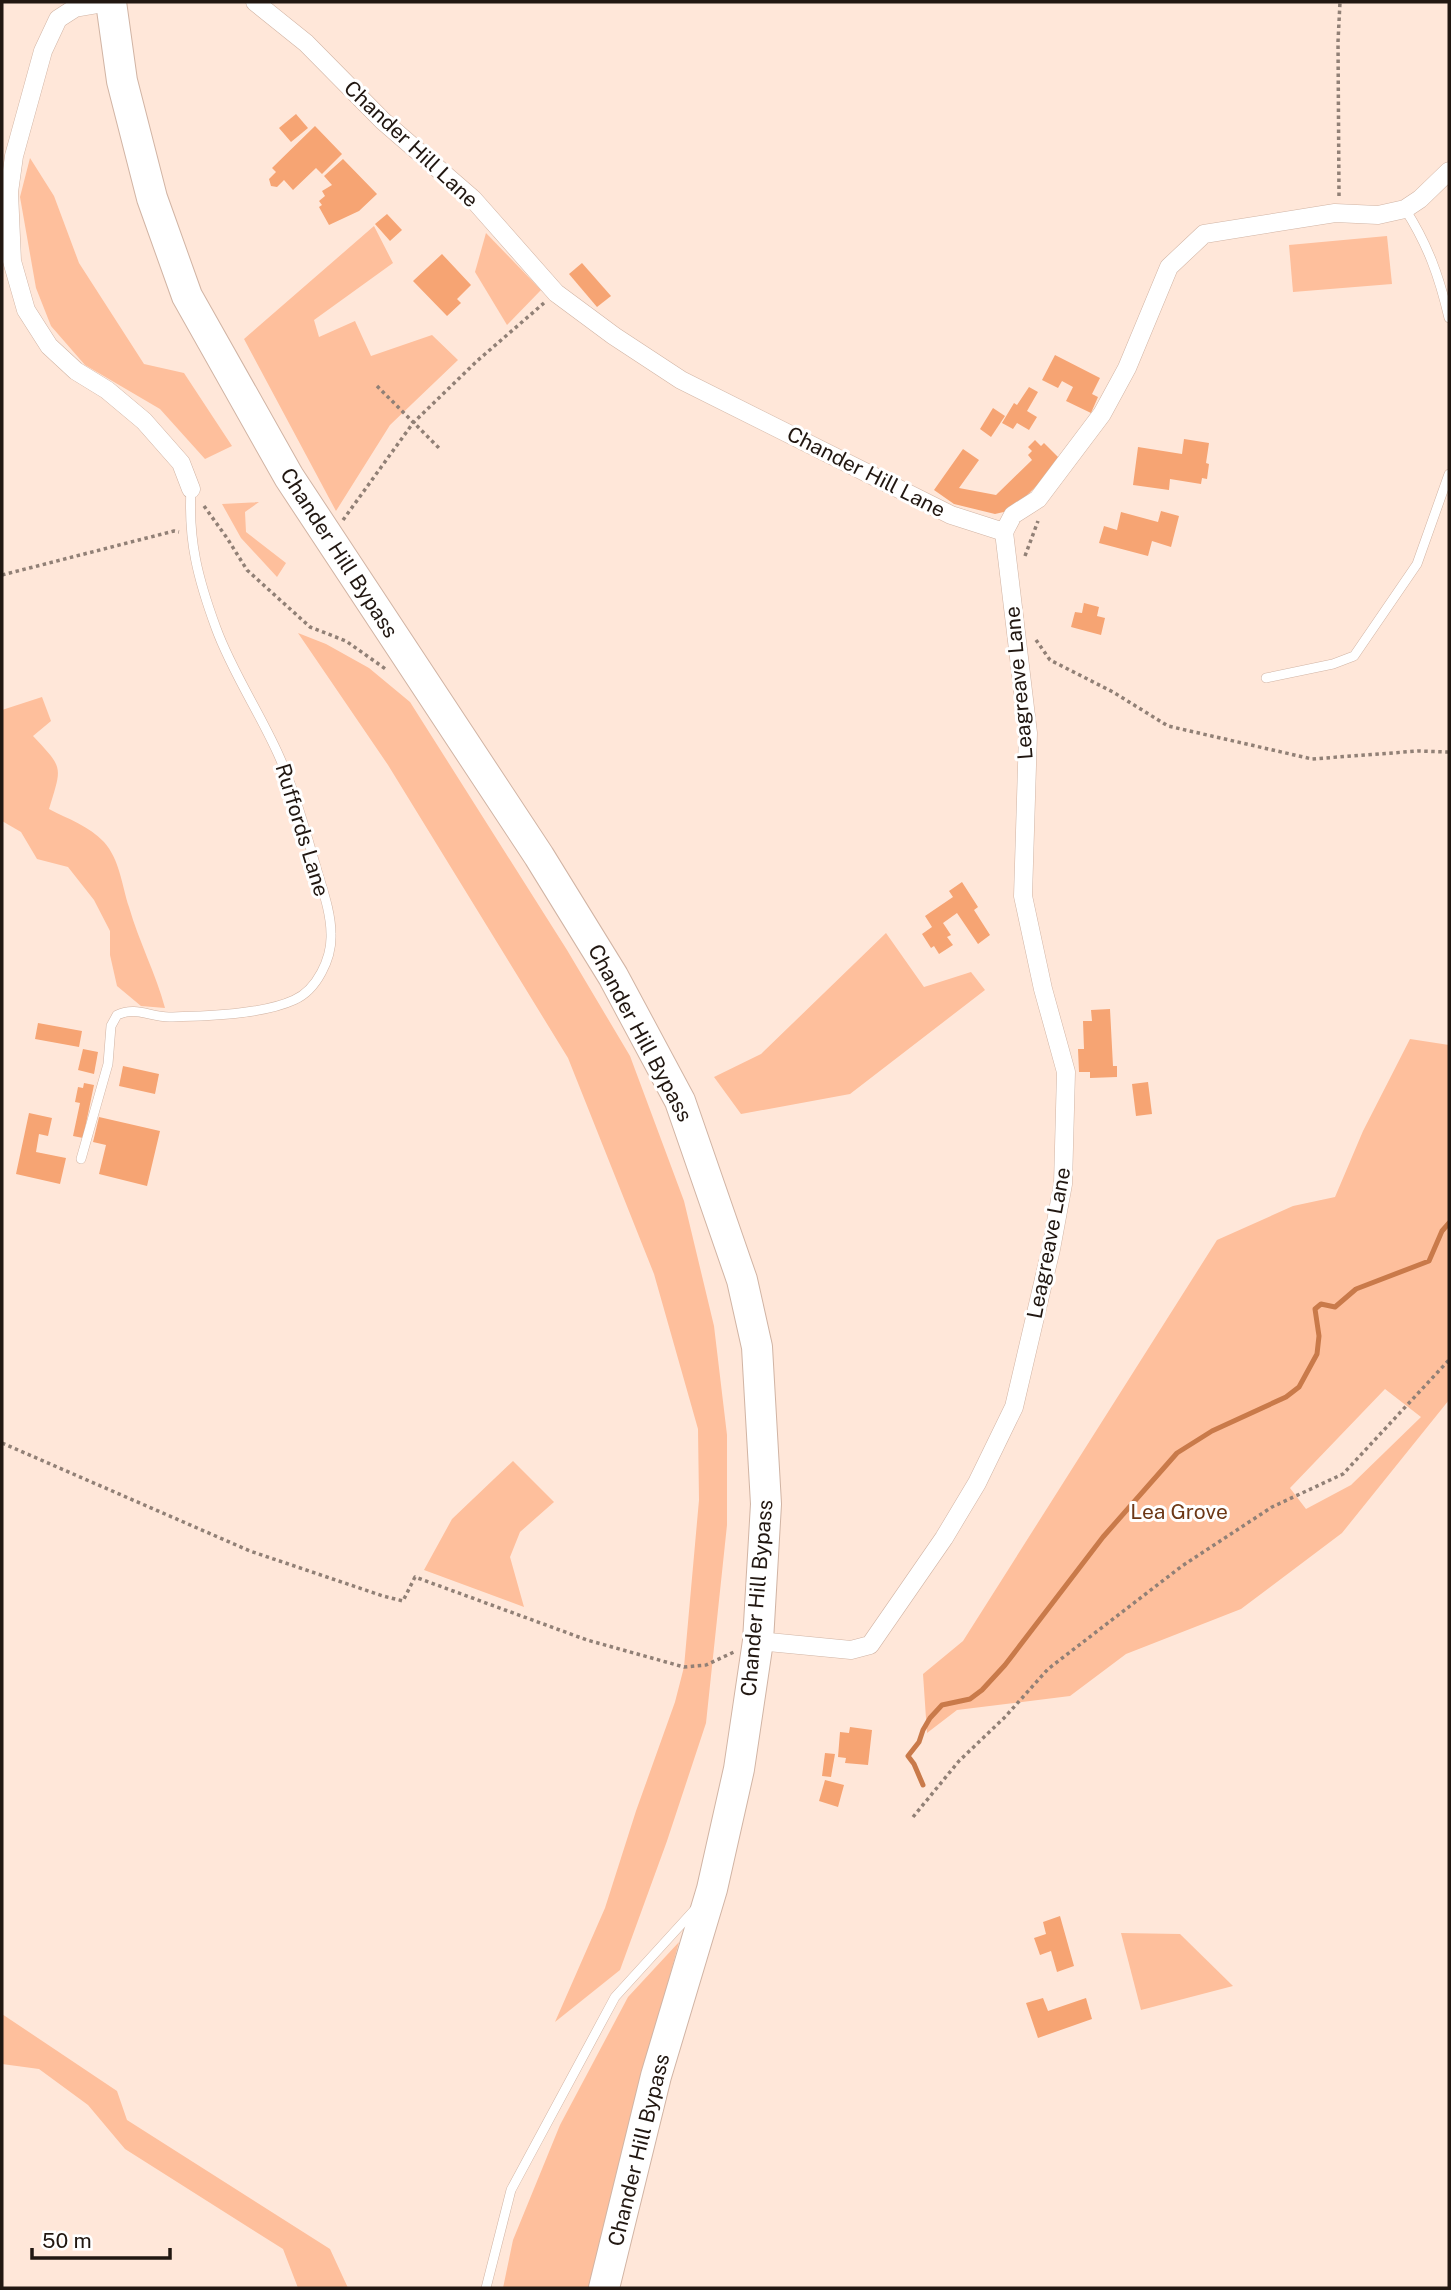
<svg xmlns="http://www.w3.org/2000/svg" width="1451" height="2290" font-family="'Public Sans',sans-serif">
<rect width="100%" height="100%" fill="#ffe7d9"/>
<!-- green -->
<g fill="#febf9c" fill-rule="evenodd">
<path d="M30,158L54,196L79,263L144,364L184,373L232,446L205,459L160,409L85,365L51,326L36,288L20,197Z"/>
<path d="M374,226L393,263L314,320L319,337L355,321L371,356L432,335L458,360L390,425L336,511L244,339Z"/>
<path d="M486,233L541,290L507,325L475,272Z"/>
<path d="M1387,236L1392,284L1293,292L1289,245Z"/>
<path d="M259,502L245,512L246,532L286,563L277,577L241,538L222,504Z"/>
<path d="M298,633L326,644L369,668L410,702L567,950L630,1056L684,1201L714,1326L727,1435V1525L706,1723L667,1841L620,1970L555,2022L605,1908L636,1811L675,1702L684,1667L699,1500L698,1429L654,1274L568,1058L388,765Z"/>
<path d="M42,697L51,721L33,736C64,769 62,766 49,809C68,819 89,826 104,842C120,860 122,886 129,907C139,942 156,974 165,1008L141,1006L117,986L110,955V931L94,900L68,867L37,859L21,832L2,821V710Z"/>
<path d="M886,933L924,987L971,972L985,990L850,1094L741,1114L714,1077L761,1054Z"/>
<path d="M1410,1039L1449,1045V1400L1342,1533L1241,1609L1126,1654L1070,1696L957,1710L927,1733L923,1674L963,1641L1217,1240L1293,1206L1335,1197L1363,1131ZM1385,1389L1421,1417L1351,1485L1306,1509L1290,1488Z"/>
<path d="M513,1461L554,1502L520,1532L510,1557L524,1607L424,1570L452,1519Z"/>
<path d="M1121,1933L1180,1934L1233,1986L1141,2010Z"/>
<path d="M679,1942L615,2178L593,2288H503L513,2240L560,2125L628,1997Z"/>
<path d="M2,2014L117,2091L127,2120L330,2249L348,2288H298L283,2249L125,2149L88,2105L39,2069L2,2064Z"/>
</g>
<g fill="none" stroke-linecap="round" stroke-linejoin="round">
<!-- stream -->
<path stroke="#c97a4a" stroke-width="5" d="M923,1785L914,1764L908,1756L919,1742L923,1730L930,1718L942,1705L970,1699L982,1690L1005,1665L1103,1537L1177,1453L1212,1431L1286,1397L1299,1387L1317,1354L1319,1336L1315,1309L1321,1304L1335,1307L1356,1289L1429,1261L1442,1231L1449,1223"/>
</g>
<!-- building -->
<g fill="#f6a473">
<path d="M296,114L308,128L291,142L279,128Z"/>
<path d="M315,126L342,154L322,174L316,168L293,190L284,180L277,187L271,186L269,179L276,172L272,168Z"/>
<path d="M343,159L377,194L359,211L329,225L319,207L322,205L319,201L325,196L322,191L332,185L324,176Z"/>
<path d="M387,214L402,230L390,241L375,224Z"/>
<path d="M442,254L471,285L457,299L461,303L447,316L413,281Z"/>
<path d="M582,263L611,296L597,307L569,274Z"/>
<path d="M1055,355L1100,378L1092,394L1098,397L1091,413L1066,401L1073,387L1062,381L1058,388L1042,380Z"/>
<path d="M1029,387L1038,392L1027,411L1037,417L1029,430L1017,423L1013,429L1002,423L1014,403L1017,405Z"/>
<path d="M993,408L1005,416L991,437L980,429Z"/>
<path d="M1184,439L1209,443L1206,463L1209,464L1207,479L1202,478L1201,484L1170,479L1169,490L1133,485L1138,447L1182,454Z"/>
<path d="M1035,440L1041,446L1044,443L1062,461L1012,510L995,514L954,504L934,490L963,449L979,460L959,488L996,495L1032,460L1028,455L1032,451L1028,447Z"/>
<path d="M1161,511L1179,516L1171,547L1152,541L1148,556L1099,543L1104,526L1117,530L1121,512L1158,522Z"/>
<path d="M1084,603L1099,607L1097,616L1105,618L1101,635L1071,627L1075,612L1082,613Z"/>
<path d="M962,882L978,907L974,910L990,935L978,944L957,913L943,923L951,935L947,937L953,945L939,954L934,946L931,948L922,934L932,927L925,916L953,897L949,891Z"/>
<path d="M1110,1009L1113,1066H1117V1077L1090,1078V1072H1079L1078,1049H1084L1083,1021H1092L1091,1010Z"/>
<path d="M38,1023L82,1031L79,1047L35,1039Z"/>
<path d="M83,1049L98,1052L94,1074L78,1070Z"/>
<path d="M123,1066L159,1074L155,1094L119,1086Z"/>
<path d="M1148,1082L1152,1114L1136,1116L1132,1084Z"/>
<path d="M84,1083L94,1085L83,1138L73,1136L80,1103L75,1102L78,1087L83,1088Z"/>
<path d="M29,1113L52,1118L48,1136L39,1134L36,1152L66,1158L60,1184L16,1174Z"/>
<path d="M99,1117L160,1131L147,1186L99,1174L106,1145L93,1142Z"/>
<path d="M850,1727L872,1730L868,1765L845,1763L846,1758L838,1757L840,1732L849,1733Z"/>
<path d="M825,1753L835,1754L831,1777L822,1776Z"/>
<path d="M825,1780L844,1785L838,1807L819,1801Z"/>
<path d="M1060,1916L1074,1966L1057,1972L1051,1951L1040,1955L1034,1938L1046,1934L1043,1922Z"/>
<path d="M1043,1998L1048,2011L1086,1998L1092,2019L1038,2038L1026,2003Z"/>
</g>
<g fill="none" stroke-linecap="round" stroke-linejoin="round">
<!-- service casing -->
<g stroke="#d1b4a4" stroke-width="10">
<g id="service">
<path d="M1405,209C1428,245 1439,276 1449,318"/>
<path d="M1266,678L1333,664L1354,656L1417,564L1449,474"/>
<path d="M81,1159L108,1064L111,1026L117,1015C136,1006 150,1017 169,1017C205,1016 261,1015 294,1000C317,990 332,958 331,934C331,912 322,888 316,867C305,830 295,792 279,756C260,713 232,672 216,628C198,579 188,541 191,489"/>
<path d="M486,2288L511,2190L615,1997L697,1907"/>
</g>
</g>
<!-- minor casing -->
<g stroke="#d1b4a4" stroke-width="19">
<g id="minor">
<path d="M110,2L75,8L58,19L43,51L14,156L9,192L12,261L26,310L49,346L76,371L107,390L144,421L181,463L191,489"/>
<path d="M255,2L306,43L383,121L473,199L556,293L614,336L681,380L951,515L1004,532L1013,515L1038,499L1102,414L1127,368L1169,267L1204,234L1335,213L1378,215L1405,209L1420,199L1449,171"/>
<path d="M758,1641L851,1650L870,1645L944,1538L977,1483L1014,1407L1051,1249L1063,1184L1066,1072L1043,989L1023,896L1028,733L1004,532"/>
</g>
</g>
<!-- trunk casing -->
<g stroke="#d1b4a4" stroke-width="32">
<path id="trunk" d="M111,2L122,81L152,198L187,296L289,477L539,856L613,976L680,1101L742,1280L757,1347L766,1504L758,1641L739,1769L712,1889L656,2076L604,2288"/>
</g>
<!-- path -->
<g stroke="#918076" stroke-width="3.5" stroke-dasharray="3.5 3.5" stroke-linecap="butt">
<path d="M1339,196L1338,42L1340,2"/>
<path d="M377,386L441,450"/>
<path d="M204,506L227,538L247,570L310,627L346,641L387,670"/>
<path d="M343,520L413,423L477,361L544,303"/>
<path d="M1025,556L1038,521"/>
<path d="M2,575L174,531L179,532"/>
<path d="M1036,640L1050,660L1113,692L1168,726L1312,759L1418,751L1449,752"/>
<path d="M2,1443L250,1551L383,1596L403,1601L415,1577L587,1640L684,1667L706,1665L734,1652"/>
<path d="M913,1817L959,1761L1005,1717L1048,1669L1182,1566L1272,1507L1343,1474L1449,1360"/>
</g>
<!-- service -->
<use href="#service" stroke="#fff" stroke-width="9"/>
<!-- minor -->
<use href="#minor" stroke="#fff" stroke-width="18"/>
<!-- trunk -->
<use href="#trunk" stroke="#fff" stroke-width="30"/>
</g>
<g text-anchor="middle" stroke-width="6" stroke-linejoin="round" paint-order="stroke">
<!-- street labels -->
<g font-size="21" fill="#211711" stroke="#fff">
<text transform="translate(411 144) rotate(43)" y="7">Chander Hill Lane</text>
<text transform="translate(866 472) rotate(27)" y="7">Chander Hill Lane</text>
<text transform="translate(339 553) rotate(57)" y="7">Chander Hill Bypass</text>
<text transform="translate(1019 683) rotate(-95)" y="7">Leagreave Lane</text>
<text transform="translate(302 830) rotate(73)" y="7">Ruffords Lane</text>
<text transform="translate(640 1033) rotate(62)" y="7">Chander Hill Bypass</text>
<text transform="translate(1049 1243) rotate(-79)" y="7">Leagreave Lane</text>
<text transform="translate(757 1598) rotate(-85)" y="7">Chander Hill Bypass</text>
<text transform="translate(639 2150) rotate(-76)" y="7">Chander Hill Bypass</text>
</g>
<!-- park labels -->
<g font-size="21" fill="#6d3816" stroke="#fff">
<text x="1179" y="1519">Lea Grove</text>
</g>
</g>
<!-- border -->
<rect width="1451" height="2290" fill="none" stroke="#211711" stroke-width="7"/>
<!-- scale -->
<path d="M32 2248v10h138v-10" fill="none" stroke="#211711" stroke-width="3.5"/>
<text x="42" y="2248" font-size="21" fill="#211711" stroke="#ffffff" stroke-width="5" paint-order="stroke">50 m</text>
</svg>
